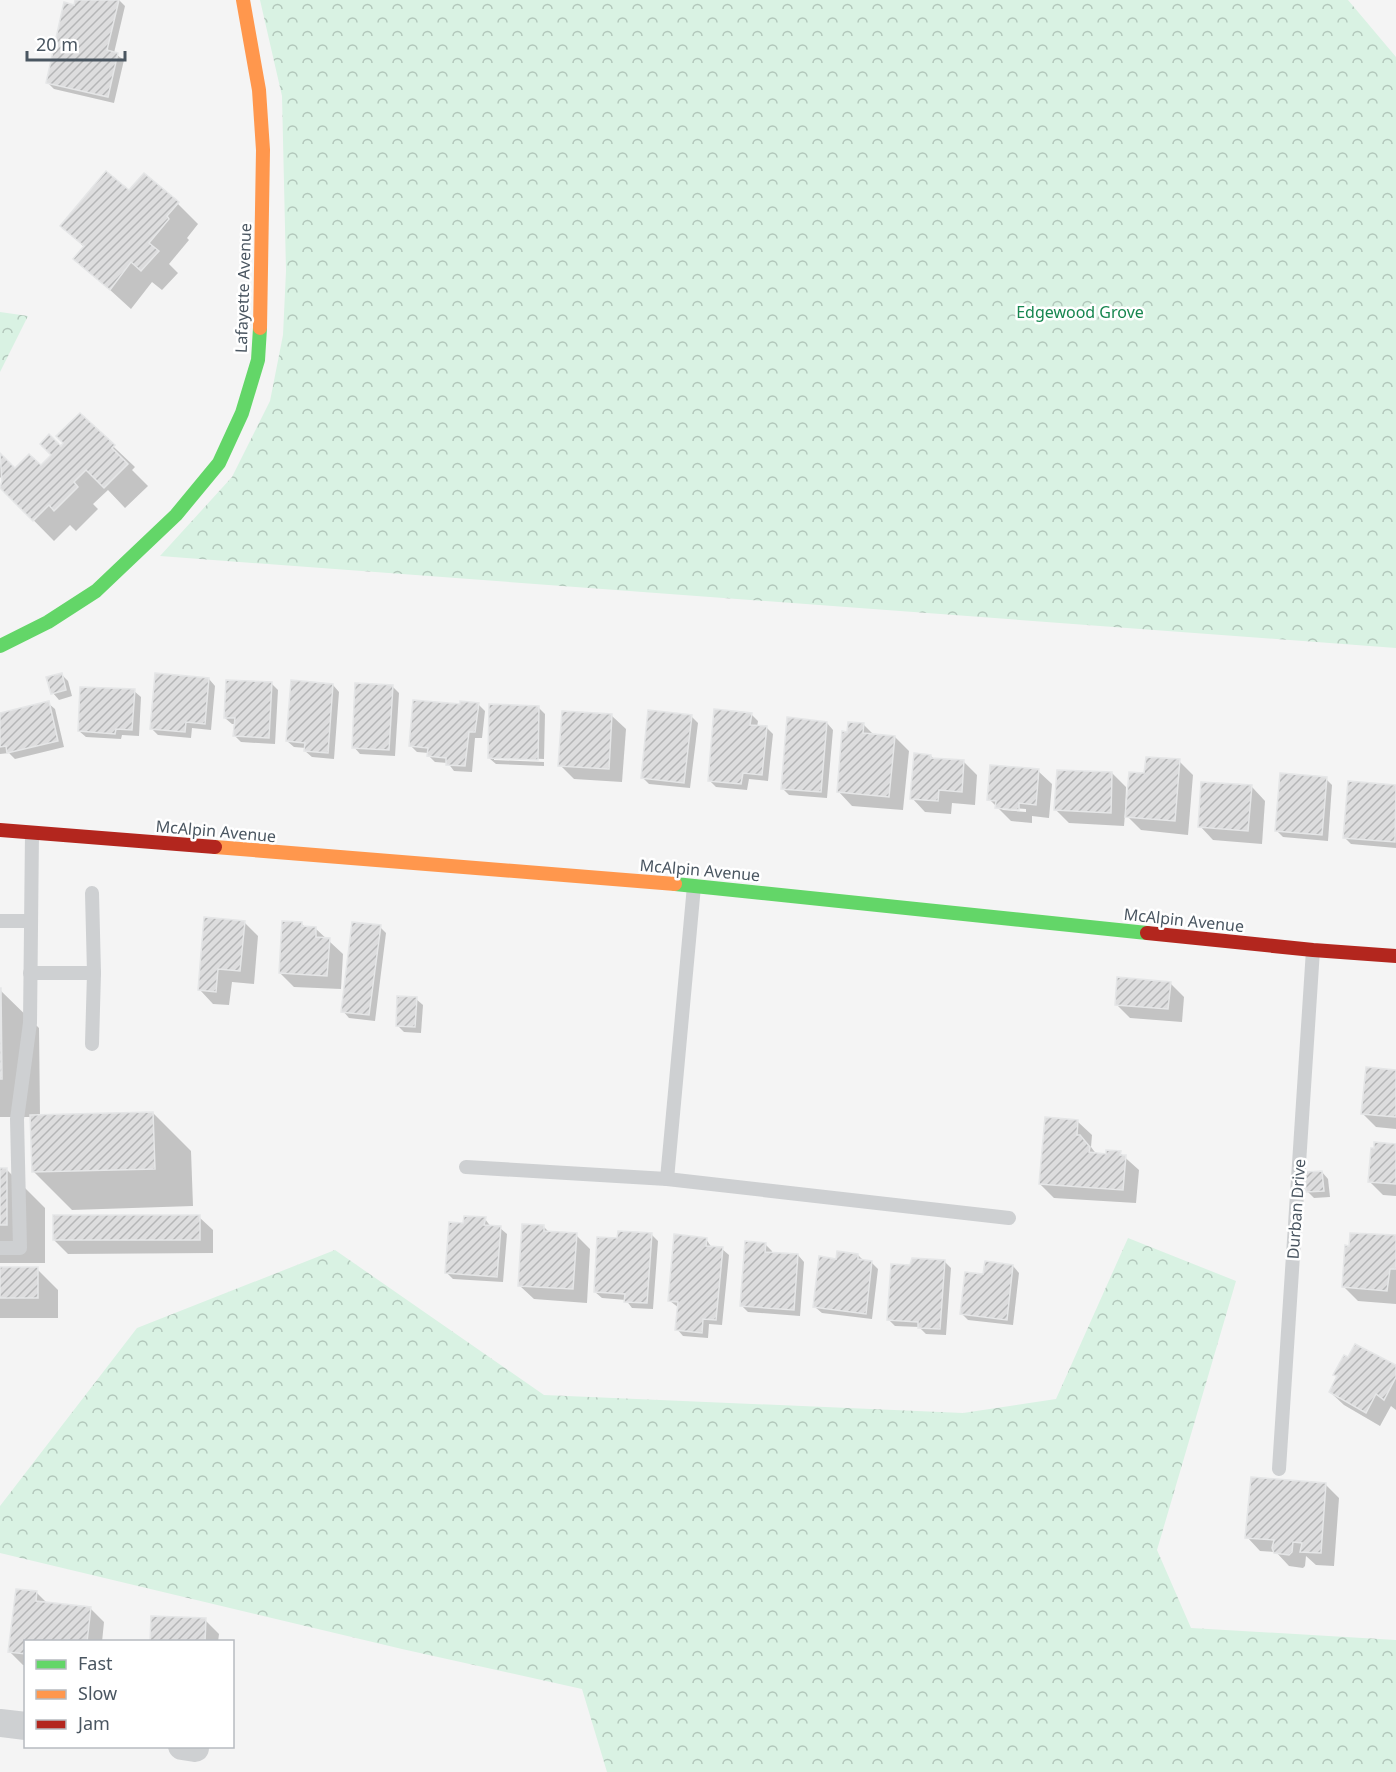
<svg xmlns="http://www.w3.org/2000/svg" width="1396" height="1772" font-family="'Noto Sans',sans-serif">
<defs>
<pattern id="forest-crowns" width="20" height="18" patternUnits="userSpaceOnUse" patternTransform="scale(1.5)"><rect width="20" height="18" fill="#d9f2e3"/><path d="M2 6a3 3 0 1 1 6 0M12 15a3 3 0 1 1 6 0" fill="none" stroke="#b2c7bb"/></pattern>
<pattern id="building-hatch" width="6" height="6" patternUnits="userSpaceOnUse" patternTransform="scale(1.5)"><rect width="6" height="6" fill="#ddddde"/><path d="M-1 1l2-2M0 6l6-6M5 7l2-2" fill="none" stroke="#b5b6b7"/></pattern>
</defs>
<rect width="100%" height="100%" fill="#f4f4f4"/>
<!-- forest -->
<g fill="url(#forest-crowns)">
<path d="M260,0H1348L1396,57V648L160,556L232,477L270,401L283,335L286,271L282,96Z"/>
<path d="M0,312L28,316L0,372Z"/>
<path d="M1128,1238L1236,1281L1157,1550L1191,1628L1396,1640V1772H607L582,1689L402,1649L0,1553V1506L137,1328L335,1250L544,1395L963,1413L1056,1399Z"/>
</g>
<!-- shadow -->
<g fill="#0003" fill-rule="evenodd">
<path d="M77,0H119L125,6L114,53L124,60L114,103L54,89L48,83Z"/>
<path d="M129,192L178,204L198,224L187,238L189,240L169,264L178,273L162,290L152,282L131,309L75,258L84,247L62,226Z"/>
<path d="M80,415L135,467L132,470L148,486L125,508L108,490L93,504L98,509L76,531L70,525L54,541L0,486L4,481L0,477V455L15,470L41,467L61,448Z"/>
<path d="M61,674L68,681L72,696L59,700L53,693Z"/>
<path d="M209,679L215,686L211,730L192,728L191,738L158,735L151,728Z"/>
<path d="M272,684L278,690L275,744L241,742L235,736L236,724H232L225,718Z"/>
<path d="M333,685L339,692L334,759L312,757L305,751L306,748L294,747L287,741Z"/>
<path d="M392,686L399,693L395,756L360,754L354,747Z"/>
<path d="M134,691L141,697L139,736L122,735L121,739L86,737L79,731Z"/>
<path d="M48,703L55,709L64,747L15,759L9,753L0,754V714Z"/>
<path d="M478,704L485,711L482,738H475L472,772L454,771L448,763L435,762L429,756V753L417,752L410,745L461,705Z"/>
<path d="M539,708L545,714L544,759L494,757V760L544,762V766L496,764L489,758Z"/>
<path d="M751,714L758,721L757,727H766L773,734L768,781L749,779L747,790L716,787L709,780Z"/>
<path d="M612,716L626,729L622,782L574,779L560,765Z"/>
<path d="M691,716L698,723L690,788L649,784L642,777Z"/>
<path d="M827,723L833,730L827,798L789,795L782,788Z"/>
<path d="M864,725L874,735L895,737L909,751L903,810L852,806L839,792L848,734Z"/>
<path d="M931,756L934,759L963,761L977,775L975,805L952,803L951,814L925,812L912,798Z"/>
<path d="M1179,761L1193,775L1188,835L1141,830L1125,814L1124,826L1069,823L1056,810L1112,773L1126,787L1125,813L1127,814L1146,775Z"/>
<path d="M1038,771L1052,784L1049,818L1032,816V823L1011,821L989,799ZM999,807L1026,809V812L1003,810Z"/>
<path d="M1326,779L1332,785L1328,841L1283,837L1277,831Z"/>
<path d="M1349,783L1396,787V848L1351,844L1344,837Z"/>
<path d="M1252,787L1265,801L1262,844L1213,840L1200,826Z"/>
<path d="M244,922L258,936L254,984L232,982L229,1005L213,1004L200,990Z"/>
<path d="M301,923L306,928L316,929L343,954L341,989L294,987L280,973Z"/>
<path d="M380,927L386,933L375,1021L349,1018L343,1011Z"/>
<path d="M1170,983L1184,997L1182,1022L1130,1018L1116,1004Z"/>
<path d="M0,990L39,1028L40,1116L153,1113L191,1151L193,1206L72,1210L33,1171L32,1117H0Z"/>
<path d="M416,999L423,1005L421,1033L404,1032L397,1025Z"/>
<path d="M1396,1072V1129L1376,1127L1362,1113Z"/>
<path d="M1078,1122L1092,1135L1091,1147L1097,1155L1120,1153L1139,1170L1136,1203L1054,1198L1040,1184Z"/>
<path d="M1396,1146V1196L1383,1195L1370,1182Z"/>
<path d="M0,1170H7L45,1208V1263H0Z"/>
<path d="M1322,1172L1328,1179L1330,1197L1314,1198L1308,1192Z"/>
<path d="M199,1217L213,1230V1253L68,1254L54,1240Z"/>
<path d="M485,1219L491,1227L500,1228L507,1234L503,1282L453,1279L447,1273L464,1224Z"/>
<path d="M544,1227L550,1233L576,1235L590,1249L587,1303L534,1299L520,1286Z"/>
<path d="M652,1235L658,1241L653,1309L632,1308L626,1300L602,1298L595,1292L619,1240Z"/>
<path d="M1396,1237V1304L1358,1301L1344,1287Z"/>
<path d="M706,1239L712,1248L722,1249L729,1255L722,1325L709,1324L708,1338L683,1336L677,1329L679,1308L670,1301Z"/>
<path d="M765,1244L772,1251L771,1254L798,1255L804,1262L800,1316L748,1312L741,1305Z"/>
<path d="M858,1255L864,1261L871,1262L878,1269L872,1319L822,1313L815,1307L837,1260Z"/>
<path d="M945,1262L951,1268L946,1335L926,1334L919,1327L895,1326L888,1319L912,1266Z"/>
<path d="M1013,1266L1019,1273L1013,1325L968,1320L961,1313Z"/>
<path d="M0,1269H37L58,1290V1318H0Z"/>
<path d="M1396,1367V1410L1391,1406L1380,1426L1344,1405L1330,1392L1338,1377L1335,1374Z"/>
<path d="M1325,1484L1339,1498L1334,1566L1316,1565L1306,1556L1305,1566L1303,1568L1289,1566L1276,1552L1260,1551L1247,1537Z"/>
<path d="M37,1593L47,1603L90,1608L104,1622L102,1642H26V1665H23L9,1651Z"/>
<path d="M205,1620L219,1634L218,1642H152Z"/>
</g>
<!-- building -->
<g fill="url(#building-hatch)" stroke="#e5e6e7" stroke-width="1.5">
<path d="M75,0H119L107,50L118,53L108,97L46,83L64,2L74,5Z"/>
<path d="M106,171L129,190L144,173L179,202L167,216L169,219L149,243L159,251L141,271L131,262L110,290L73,259L84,246L60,226Z"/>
<path d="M80,413L115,445L112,448L128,464L104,488L86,470L74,482L78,487L54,511L49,505L33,521L0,488L2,481L0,453L15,468L29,454L41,465L51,455L40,444L49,434L61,446L63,443L56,436Z"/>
<path d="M62,673L66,690L51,694L46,677Z"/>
<path d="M155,673L209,678L205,724L186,722L185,732L150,729Z"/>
<path d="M226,680L272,682L269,738L233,736L235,718H224Z"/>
<path d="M291,680L333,684L328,753L304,751L305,743L286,741Z"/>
<path d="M355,683L393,685L389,750L352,748Z"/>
<path d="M80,687L135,689L132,730L116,729L115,734L78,731Z"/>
<path d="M413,700L460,704V701L479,703L475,732H469L465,766L446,765V758L427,756L428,748L409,746Z"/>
<path d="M49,701L58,741L7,753L6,746L0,747V713Z"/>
<path d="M489,704L539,706L538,760L488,758Z"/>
<path d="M714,709L752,713L750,725L767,726L762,775L743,773L741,784L708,781Z"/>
<path d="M648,710L692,715L684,783L641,778Z"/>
<path d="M562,711L612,714L609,769L558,766Z"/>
<path d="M787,717L827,722L821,792L781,789Z"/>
<path d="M848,722L864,723L863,733L895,736L889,797L837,792L842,731L847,732Z"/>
<path d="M914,753L931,755V758L964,760L962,792L939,790L938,801L910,799Z"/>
<path d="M1146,757L1180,759L1175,821L1125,817L1129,772L1144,773Z"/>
<path d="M990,765L1039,769L1036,805L1019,803V810L995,808L996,801L987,800Z"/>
<path d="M1057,770L1112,772L1111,813L1054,810Z"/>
<path d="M1280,773L1327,777L1322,835L1275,831Z"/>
<path d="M1348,781L1396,785L1395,842L1343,838Z"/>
<path d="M1201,782L1252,785L1248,831L1198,827Z"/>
<path d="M204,917L245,921L240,971L218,969L216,992L198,990Z"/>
<path d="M282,921L302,922V926L316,927V937L330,938L327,976L279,973Z"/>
<path d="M352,922L381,925L369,1015L341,1012Z"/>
<path d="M1117,977L1171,982L1168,1009L1115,1005Z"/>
<path d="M0,988H1L2,1079H0Z"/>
<path d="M397,996L417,997L415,1027L396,1026Z"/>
<path d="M1366,1067L1396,1070V1117L1361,1114Z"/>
<path d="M153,1112L155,1169L32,1172L30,1115Z"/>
<path d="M1045,1117L1078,1120L1077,1135H1080L1090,1147L1089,1152L1106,1154V1150L1121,1151L1120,1155H1126L1123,1190L1039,1184Z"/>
<path d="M1374,1142L1396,1144V1184L1368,1182L1371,1148H1374Z"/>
<rect x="0" y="1168" width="7" height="57"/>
<path d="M1322,1171L1324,1191L1306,1192L1305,1172Z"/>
<rect x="53" y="1215" width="147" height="25"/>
<path d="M464,1216L486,1217L484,1225L501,1226L497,1277L445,1273L449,1222L463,1223Z"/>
<path d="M522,1224L544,1225V1231L577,1233L573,1289L518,1286Z"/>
<path d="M618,1231L652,1233L647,1303L624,1302L625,1294L594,1292L597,1237L617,1238Z"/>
<path d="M1350,1233L1396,1235V1269H1390L1387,1291L1342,1287L1345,1245L1349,1246Z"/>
<path d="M674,1234L707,1238L706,1246L723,1247L716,1320L703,1319L702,1333L675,1330L678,1302L668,1301Z"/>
<path d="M745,1241L766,1243L765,1252L798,1254L794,1310L740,1306Z"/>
<path d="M837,1251L858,1254V1259L872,1261L866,1314L813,1307L819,1256L836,1259Z"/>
<path d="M912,1258L945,1260L940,1329L918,1328V1322L887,1320L891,1264L910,1265Z"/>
<path d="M985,1261L1013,1265L1007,1320L960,1314L965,1272L983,1274Z"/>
<rect x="0" y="1267" width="38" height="31"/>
<path d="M1355,1344L1396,1365V1377L1384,1400L1376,1394L1366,1413L1329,1392L1337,1376L1333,1375L1344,1355L1348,1357Z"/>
<path d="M1251,1477L1326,1483L1321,1553L1300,1552L1302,1543L1293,1542L1292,1552L1289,1555L1274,1553L1272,1548L1274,1540L1245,1538Z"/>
<path d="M16,1589L37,1591L36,1601L91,1607L87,1642H26V1654L8,1652Z"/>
<path d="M151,1616L206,1618L205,1642H150Z"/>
</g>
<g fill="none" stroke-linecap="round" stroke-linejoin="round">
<!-- lane -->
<g stroke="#ced0d2" stroke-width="14">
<path d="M92,893L94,973L92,1044"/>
<path d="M0,921H31"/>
<path d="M30,973H94"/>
<path d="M466,1167L667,1179L1009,1218"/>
<path d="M667,1179L694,886"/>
<path d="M0,1248H20L17,1119L30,1023L32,833"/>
<path d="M1279,1469L1313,950"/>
</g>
<!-- street -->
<g stroke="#ced0d2" stroke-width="28">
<path d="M0,1723L26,1726"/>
<path d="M182,1746L195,1748"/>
</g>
<!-- fast -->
<g stroke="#63d668" stroke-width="14">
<path d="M0,646L48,622L96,591L176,515L219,463L242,413L258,360L260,328"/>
<path d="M675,884L1147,933"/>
</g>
<!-- slow -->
<g stroke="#ff974d" stroke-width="14">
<path d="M243,0L259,90L263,150L260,328"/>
<path d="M215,847L675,884"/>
</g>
<!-- jam -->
<g stroke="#b3261e" stroke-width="14">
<path d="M0,830L215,847"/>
<path d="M1147,933L1313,950L1396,956"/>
</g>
</g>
<g text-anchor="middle" stroke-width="5" stroke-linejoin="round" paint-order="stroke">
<!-- street labels -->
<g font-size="16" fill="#4a5661" stroke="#fff">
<text transform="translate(243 288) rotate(-88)" y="6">Lafayette Avenue</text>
<text transform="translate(216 831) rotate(5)" y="6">McAlpin Avenue</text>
<text transform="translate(700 870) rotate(5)" y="6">McAlpin Avenue</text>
<text transform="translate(1184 920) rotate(6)" y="6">McAlpin Avenue</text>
<text transform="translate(1296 1209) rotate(-86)" y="6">Durban Drive</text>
</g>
<!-- park labels -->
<g font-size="16" fill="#17864f" stroke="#fff">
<text x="1080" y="318">Edgewood Grove</text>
</g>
</g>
<!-- legend -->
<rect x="24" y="1640" width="210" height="108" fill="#ffffff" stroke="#b7bbc0" stroke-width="1.5"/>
<rect x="36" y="1660" width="30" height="9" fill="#63d668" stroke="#b7bbc0" stroke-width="1.5"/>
<text x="78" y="1670" font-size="18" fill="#4a5661">Fast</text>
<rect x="36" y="1690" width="30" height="9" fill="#ff974d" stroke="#b7bbc0" stroke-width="1.5"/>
<text x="78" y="1700" font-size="18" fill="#4a5661">Slow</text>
<rect x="36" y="1720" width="30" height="9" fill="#b3261e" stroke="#b7bbc0" stroke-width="1.5"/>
<text x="78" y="1730" font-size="18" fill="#4a5661">Jam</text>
<!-- scale -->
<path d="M27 51v9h98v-9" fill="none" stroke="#4a5661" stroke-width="3"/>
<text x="36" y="51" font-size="18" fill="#4a5661" stroke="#ffffff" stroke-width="4.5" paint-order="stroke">20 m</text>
</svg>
